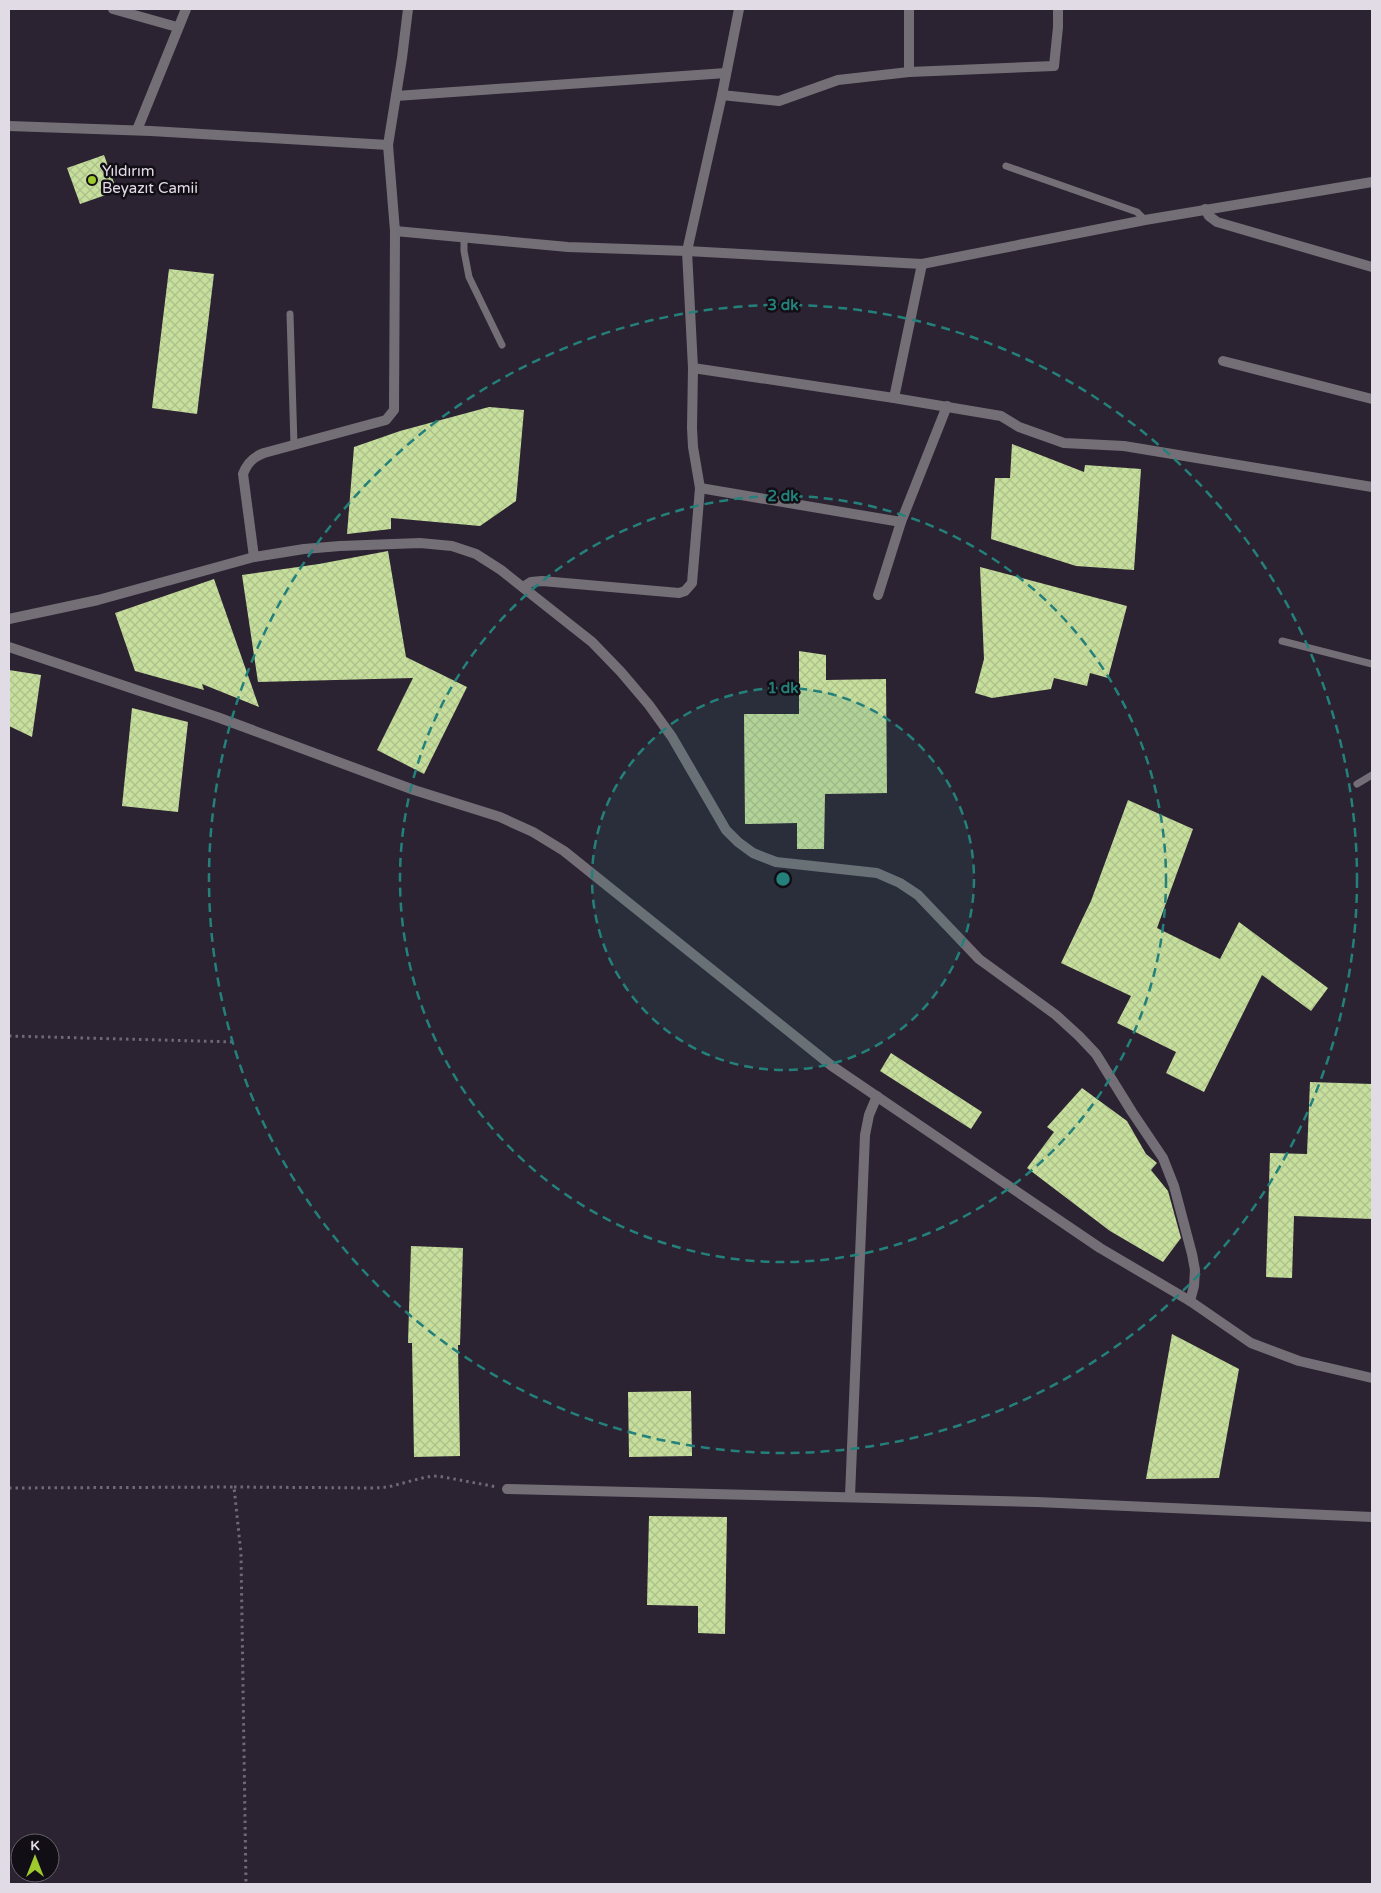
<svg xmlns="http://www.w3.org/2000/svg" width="1381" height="1893" font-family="'Varela Round',sans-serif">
<defs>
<pattern id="building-cross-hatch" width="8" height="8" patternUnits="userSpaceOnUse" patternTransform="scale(1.25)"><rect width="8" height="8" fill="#c7df9c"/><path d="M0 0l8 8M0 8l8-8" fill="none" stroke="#adc08b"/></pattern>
</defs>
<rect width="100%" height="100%" fill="#2c2332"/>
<!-- building -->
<g fill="url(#building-cross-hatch)">
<path d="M104,155L117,191L80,204L67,168Z"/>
<path d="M169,269L214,274L197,414L152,408Z"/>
<path d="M489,407L524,410L516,501L480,526L391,518V529L347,534L354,447L400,431Z"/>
<path d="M1012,444L1084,472L1085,465L1141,469L1134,570L1076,566L991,539L995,478H1010Z"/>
<path d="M388,551L406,657L467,687L424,774L377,750L413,678L258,682L242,575L319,564Z"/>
<path d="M980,567L1127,606L1108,678L1090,673L1087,686L1054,678L1051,689L992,698L975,693L984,659Z"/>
<path d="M214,579L251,684L259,707L202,684L204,690L135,671L115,613Z"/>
<path d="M799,651L826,655V680L886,679L887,793L825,794L824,849H797V823L745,824L744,714H799Z"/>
<path d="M9,670L41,675L32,737L9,726Z"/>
<path d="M132,708L188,722L178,812L122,806Z"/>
<path d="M1128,800L1193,829L1157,928L1220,959L1239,922L1328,988L1311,1011L1262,975L1204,1092L1166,1073L1176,1052L1117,1023L1131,996L1061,963L1091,901Z"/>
<path d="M891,1053L982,1112L971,1129L880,1071Z"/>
<path d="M1310,1082L1372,1084V1219L1294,1216L1292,1278L1266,1277L1270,1153L1307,1154Z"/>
<path d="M1082,1088L1127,1121L1146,1154L1157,1163L1151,1170L1168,1191L1181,1238L1163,1262L1110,1231L1027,1168L1054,1132L1047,1127Z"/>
<path d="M411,1246L463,1248L460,1345H458L460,1456L414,1457L412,1343H408Z"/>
<path d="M1172,1334L1239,1369L1219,1478L1146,1479Z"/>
<path d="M691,1391L692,1456L629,1457L628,1392Z"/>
<path d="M649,1516L727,1517L725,1634L698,1633V1606L647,1605Z"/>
</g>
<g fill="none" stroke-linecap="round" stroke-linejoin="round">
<!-- path -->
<g stroke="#706875" stroke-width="3" stroke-dasharray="2.5 4" stroke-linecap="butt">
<path d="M9,1036L236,1042"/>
<path d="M234,1487L375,1488L388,1487L426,1477L438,1476L497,1487"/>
<path d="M9,1488L234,1487L241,1554L246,1884"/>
</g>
<!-- lane -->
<g stroke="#746f77" stroke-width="7">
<path d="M1006,166L1137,212L1145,220"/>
<path d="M464,238V251L469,277L502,345"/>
<path d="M290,314L294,445"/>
<path d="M1282,641L1372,664"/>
<path d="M1357,784L1372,775"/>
</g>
<!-- street -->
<g stroke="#746f77" stroke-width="10">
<path d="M113,9L177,27"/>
<path d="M909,9V72"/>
<path d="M722,95L779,101L838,80L909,72L1054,66L1058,27V9"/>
<path d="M396,96L726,73"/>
<path d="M9,126L151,131L388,145"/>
<path d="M137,130L186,9"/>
<path d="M1205,209L1209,216L1217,222L1372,267"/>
<path d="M395,231L568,247L687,251L922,264L1145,220L1372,182"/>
<path d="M1223,361L1372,399"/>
<path d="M693,368L894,398L1001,416L1019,427L1064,443L1124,446L1372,487"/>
<path d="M894,398L922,264"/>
<path d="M700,488L901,522"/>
<path d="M254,557L243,474C247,463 253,457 264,453L386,420L394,410L395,231L388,145L402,58L408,9"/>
<path d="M523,587L531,582L542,581L679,593L685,591L692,583L700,488L693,447L692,428L693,368L687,251L722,95L739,9"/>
<path d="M878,595L901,522L947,406"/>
<path d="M9,619L98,600L254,557L304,549L340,546L420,543L452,546L476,554L501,570L592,642L621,672L649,705L672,737L726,830L738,842L753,853L776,862L877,873L900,883L918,895L979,959L1056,1015L1079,1036L1096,1054L1132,1112L1163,1158L1174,1186L1192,1254L1195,1270L1194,1286L1190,1301"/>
<path d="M9,647L217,717L414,790L500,817L533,832L564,851L832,1066L1100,1248L1190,1301L1251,1343L1299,1361L1372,1378"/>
<path d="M507,1489L1037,1502L1372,1517"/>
<path d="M850,1496L865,1135L869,1115L877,1096"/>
</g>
</g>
<!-- distance rings -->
<circle cx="783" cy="879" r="191" fill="#24807a" fill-opacity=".12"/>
<g fill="none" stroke="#24807a" stroke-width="2.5" stroke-dasharray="9 6">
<circle cx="783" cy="879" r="191"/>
<circle cx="783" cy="879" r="383"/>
<circle cx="783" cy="879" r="574"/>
</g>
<!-- markers -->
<circle fill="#9fca2d" stroke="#120e15" stroke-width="2" cx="92" cy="180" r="5"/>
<g text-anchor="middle" stroke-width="5" stroke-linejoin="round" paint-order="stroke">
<!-- poi labels -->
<g font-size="15" fill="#e1dbe6" stroke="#120e15" text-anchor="start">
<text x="102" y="176">Yıldırım<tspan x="102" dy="17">Beyazıt Camii</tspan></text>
</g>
</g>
<circle cx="783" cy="879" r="8" fill="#24807a" stroke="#120e15" stroke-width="2.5"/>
<g font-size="15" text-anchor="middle" font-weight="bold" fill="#24807a" stroke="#120e15" stroke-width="5" stroke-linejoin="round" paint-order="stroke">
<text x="783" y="310">3 dk</text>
<text x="783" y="501">2 dk</text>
<text x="783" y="693">1 dk</text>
</g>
<!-- border -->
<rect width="1381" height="1893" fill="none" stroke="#e1dbe6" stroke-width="20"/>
<!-- north arrow -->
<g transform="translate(35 1858)"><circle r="24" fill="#120e15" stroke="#656069"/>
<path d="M0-4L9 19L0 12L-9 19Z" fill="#9fca2d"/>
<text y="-8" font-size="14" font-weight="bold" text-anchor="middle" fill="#e1dbe6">K</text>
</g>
</svg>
